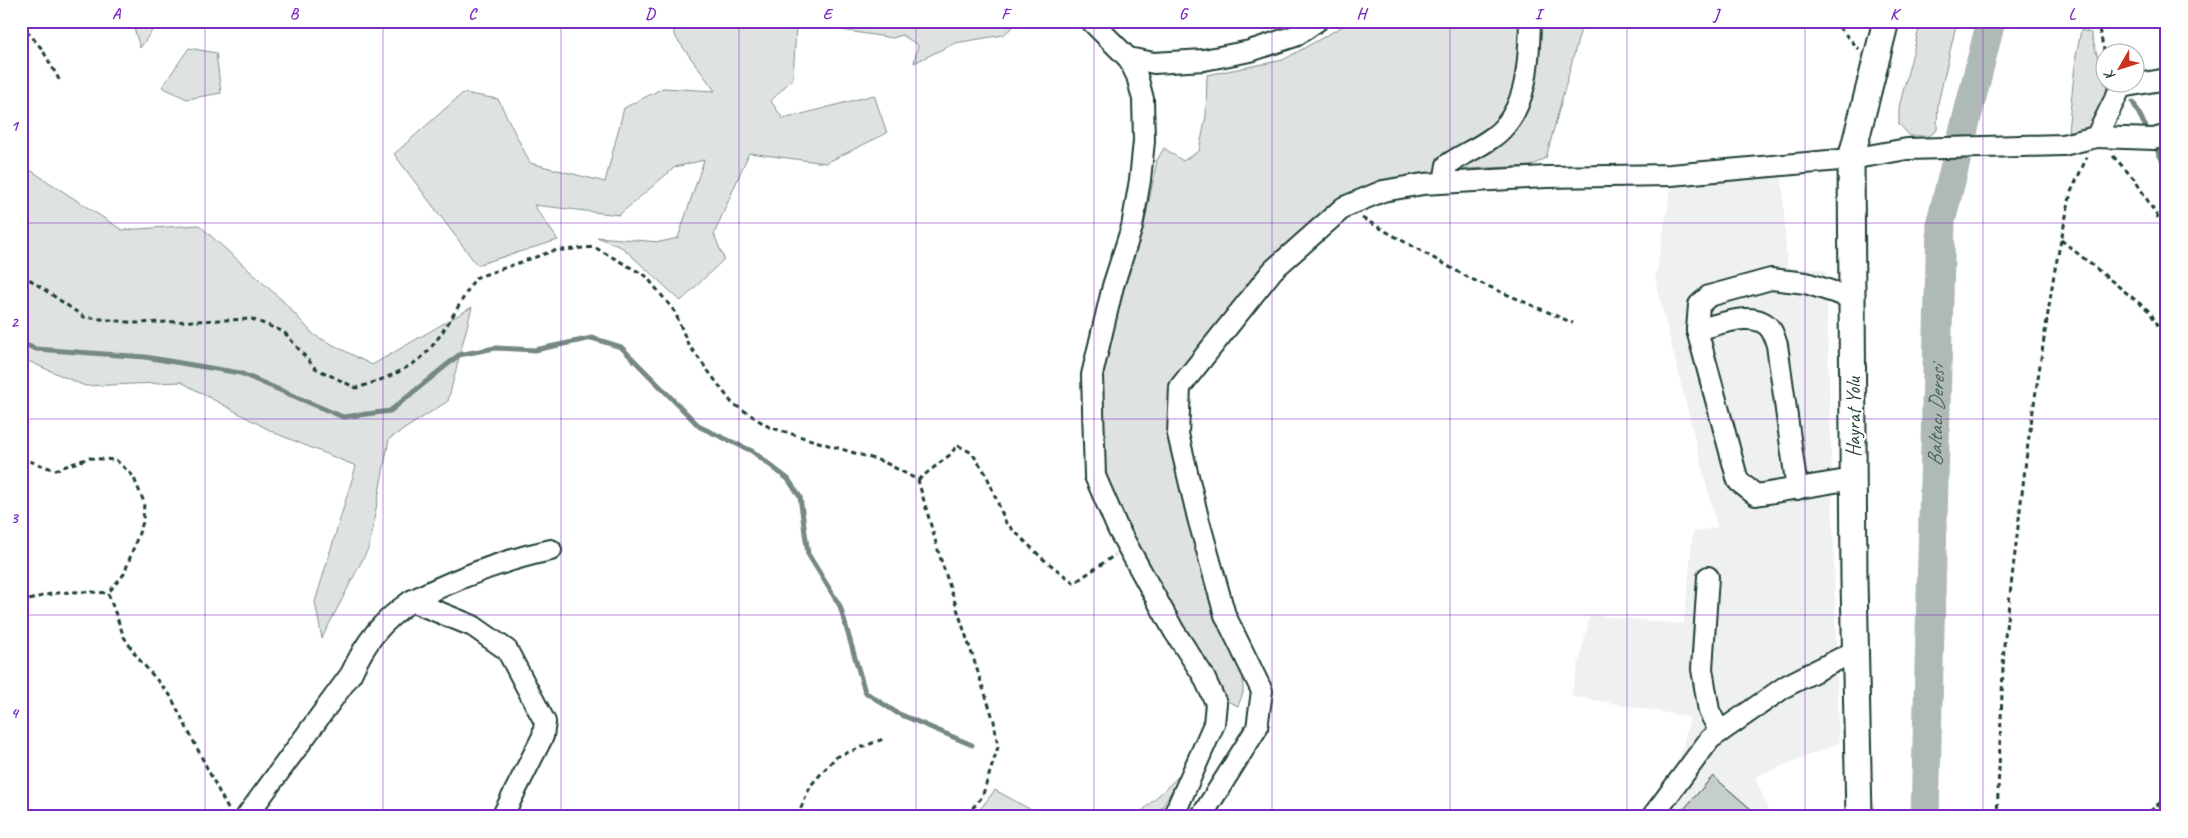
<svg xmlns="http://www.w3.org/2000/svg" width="2188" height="838" font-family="Caveat,sans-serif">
<rect width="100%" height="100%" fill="#fff"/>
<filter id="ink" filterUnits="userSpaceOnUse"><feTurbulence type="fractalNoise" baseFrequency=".02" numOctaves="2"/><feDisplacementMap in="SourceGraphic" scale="10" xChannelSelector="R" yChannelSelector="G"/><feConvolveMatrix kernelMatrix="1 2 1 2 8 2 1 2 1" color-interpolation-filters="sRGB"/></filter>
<g filter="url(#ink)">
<!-- built -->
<path fill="#eef1f0" d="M1782,174L1787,267L1826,270L1839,743L1755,777L1771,817H1642L1677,768L1690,717L1571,696L1590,615L1684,624L1693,532L1717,527L1655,280L1672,182Z"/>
<!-- green -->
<g fill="#dee3e2" stroke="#7e908b">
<path d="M132,21H159L140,48Z"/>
<path d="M674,21H791L796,28L793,78L771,101L783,119L874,95L887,133L826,163L749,153L714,234L724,259L681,301L623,248L597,237L660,242L678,238L704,160L675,167L619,215L534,205L558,240L477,265L394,154L463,93L498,99L530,163L605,182L624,108L663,88L715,91L674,35Z"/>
<path d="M843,21H1020L1003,35L955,43L914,63L918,45L902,35L893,38L841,30Z"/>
<path d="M1352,21H1583L1546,158L1531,166L1464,169L1384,182L1342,199L1176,377L1167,419L1184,490L1243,673V693L1238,706L1225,700L1182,631L1101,476L1098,387L1113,324L1146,217L1157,160L1164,148L1183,161L1199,151L1206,116L1207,75L1283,60Z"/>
<path d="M1921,21H1957L1938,103L1937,130L1929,136H1910L1899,124V107Z"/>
<path d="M2081,30L2091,33L2109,98L2091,130L2068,131L2076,56Z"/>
<path d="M189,48L216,53L221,93L187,99L162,87Z"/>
<path d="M21,164L122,230L199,225L283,301L314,335L372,365L472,307L448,401L389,439L369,547L322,638L315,602L356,466L275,433L181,382L85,386L21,358Z"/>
<path d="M1183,772L1156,817H1136Z"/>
<path d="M995,790L1044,817H974Z"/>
</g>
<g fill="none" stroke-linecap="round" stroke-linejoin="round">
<!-- stream -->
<g stroke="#758883" stroke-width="5">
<path d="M1990,25L1996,21"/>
<path d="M2133,102L2150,135"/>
<path d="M2153,142L2167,169"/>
<path d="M21,343L36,349L145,357L240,373L343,417L390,411L459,355L495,348L535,350L592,338L621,347L700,427L752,451L788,479L800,497L808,554L840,606L865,692L897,713L972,745"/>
</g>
<!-- river -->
<path stroke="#afbab7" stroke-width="29" id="s1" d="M1925,817L1941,221L1991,21"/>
</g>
<!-- building -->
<path fill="#c7cfcc" stroke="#1f3d34" d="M1713,776L1760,817H1677Z"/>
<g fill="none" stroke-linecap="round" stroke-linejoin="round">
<!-- minor casing -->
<g stroke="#1f3d34" stroke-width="24">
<g id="minor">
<path d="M1091,21L1128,58L1137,76L1143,99L1144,141L1140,180L1132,227L1113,286L1092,375L1095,476L1118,529L1174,631L1203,675L1216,703L1214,724L1173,817"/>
<path d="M1128,58L1154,63L1204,60L1250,51L1295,36L1317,21"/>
<path d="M2096,137L2154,139L2167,135"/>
<path d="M1444,182L1447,165C1462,154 1479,148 1493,137C1528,112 1529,61 1530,21"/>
<path d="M1852,298L1806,283L1771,279L1709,296L1699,305L1697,330L1738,481L1756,495L1853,479"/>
<path d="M1697,330C1717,325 1757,308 1771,330C1774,334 1775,340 1777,345L1797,489"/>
<path d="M1708,577L1702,669L1709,711L1720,732"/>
<path d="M411,601C455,579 503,560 551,550"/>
<path d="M246,817L351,674C366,641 381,622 411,601L473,626L507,650L545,722L543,736L502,817"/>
<path d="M1201,817L1257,728L1262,691L1225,615L1198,518L1178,434L1180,387L1273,270L1344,207L1383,191L1423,184L1546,177L1671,175L1851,159L1907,149L2063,145L2096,137L2121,87L2167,79"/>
<path d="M1652,817L1710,739L1786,686L1855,651"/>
</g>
</g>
<!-- major casing -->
<g stroke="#1f3d34" stroke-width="29">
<path id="major" d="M1859,817L1854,580L1851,159L1886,21"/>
</g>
<!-- path -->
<g stroke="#1f3d34" stroke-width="3" stroke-dasharray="5 4" stroke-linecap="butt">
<path d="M1833,21L1859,49"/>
<path d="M2097,21L2106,58"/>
<path d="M21,24L42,49L61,83"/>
<path d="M2113,156L2135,180L2167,232"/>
<path d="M1362,218L1469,278L1573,323"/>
<path d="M2061,240L2149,311L2167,339"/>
<path d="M21,276L29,279L84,317L136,323L252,319L284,332L315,368L356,388C378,382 402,372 421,358C438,344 463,298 475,278L553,251L594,247L646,276L675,312L688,344L732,403L769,427L884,462L918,480L940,557L994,721L998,747L982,797L965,817"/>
<path d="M21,458L55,470L89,458L116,460L133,476L144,502L143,522L124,574L108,593L124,637L137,657L170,695L230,813"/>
<path d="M918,480L951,454L957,445L972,453L986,474L1006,523L1042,558L1074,583L1115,555"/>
<path d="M21,604C48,590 78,591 108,593"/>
<path d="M797,817L811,785L836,757L883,739"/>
<path d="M1997,817L2004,645L2028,443L2054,274L2071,192L2087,157"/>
<path d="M2143,817L2167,797"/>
</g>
<!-- minor -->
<use href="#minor" stroke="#fff" stroke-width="20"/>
<!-- major -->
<use href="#major" stroke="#fff" stroke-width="25"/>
</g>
</g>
<!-- grid -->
<path fill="none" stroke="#7b2cbf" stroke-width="1" stroke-opacity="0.55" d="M205,21V817M383,21V817M561,21V817M739,21V817M916,21V817M1094,21V817M1272,21V817M1450,21V817M1627,21V817M1805,21V817M1983,21V817M21,223H2167M21,419H2167M21,615H2167"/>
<g text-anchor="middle" stroke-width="4.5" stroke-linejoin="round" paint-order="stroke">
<!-- street labels -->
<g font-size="20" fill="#1f3d34" stroke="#fff">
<text transform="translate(1853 417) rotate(-90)" y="7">Hayrat Yolu</text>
</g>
<!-- water labels -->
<g font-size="21" font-style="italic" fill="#4a625b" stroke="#fff">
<text dy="7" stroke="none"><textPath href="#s1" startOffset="401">Baltacı Deresi</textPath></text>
</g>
</g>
<!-- margin -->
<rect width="2188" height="838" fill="none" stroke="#fff" stroke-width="55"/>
<!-- north arrow -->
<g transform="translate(2120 68) rotate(231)"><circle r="24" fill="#ffffff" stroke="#a5b1ae"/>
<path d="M0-4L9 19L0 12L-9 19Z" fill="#c8321e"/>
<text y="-8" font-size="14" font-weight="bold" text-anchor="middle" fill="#1f3d34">K</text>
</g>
<rect x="28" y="28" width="2132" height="782" fill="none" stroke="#7b2cbf" stroke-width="2"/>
<g font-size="16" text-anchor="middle" font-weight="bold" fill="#7b2cbf">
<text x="116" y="19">A</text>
<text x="294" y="19">B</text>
<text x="472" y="19">C</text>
<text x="650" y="19">D</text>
<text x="827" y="19">E</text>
<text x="1005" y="19">F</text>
<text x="1183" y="19">G</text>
<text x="1361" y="19">H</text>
<text x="1538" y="19">I</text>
<text x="1716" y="19">J</text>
<text x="1894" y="19">K</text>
<text x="2072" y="19">L</text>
<text x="14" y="131">1</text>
<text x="14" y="327">2</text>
<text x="14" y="523">3</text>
<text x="14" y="718">4</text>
</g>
</svg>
